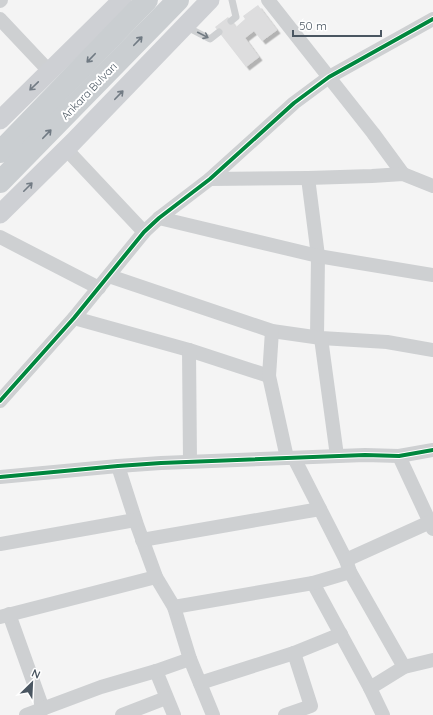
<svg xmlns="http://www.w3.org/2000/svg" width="433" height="715" font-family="Quicksand,sans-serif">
<defs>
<filter id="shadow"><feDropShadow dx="3.5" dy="3.5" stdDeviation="0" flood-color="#0004"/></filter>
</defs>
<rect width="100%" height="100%" fill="#f4f4f4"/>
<!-- building -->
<path fill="#ddddde" filter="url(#shadow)" d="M258,5L277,30L262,41L254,31L245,38L259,57L246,67L215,27L228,17L236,27L245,19L243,16Z"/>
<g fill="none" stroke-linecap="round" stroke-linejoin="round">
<!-- lane -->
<g stroke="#ced0d2" stroke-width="7">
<path d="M231,21L236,17L232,0"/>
<path d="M185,26L210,39L219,32"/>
</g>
<!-- street -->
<g stroke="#ced0d2" stroke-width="14">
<path d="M268,0L373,133L403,174"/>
<path d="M0,1L1,0"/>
<path d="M0,19L49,71"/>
<path d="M66,149L144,232"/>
<path d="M308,178L318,256L317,337"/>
<path d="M210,179L308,178L372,176L403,174L433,186"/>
<path d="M159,218L318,256L433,275"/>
<path d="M0,237L99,288"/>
<path d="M109,276L272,331L321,338L387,342L433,350"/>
<path d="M74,318L189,350L269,376"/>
<path d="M272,331L269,376L287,458"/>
<path d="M321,338L337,456"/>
<path d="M189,350L190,461"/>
<path d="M0,401L74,318L144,232L159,218L210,179L294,103L329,77L433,19"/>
<path d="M399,456L433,529"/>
<path d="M294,458L346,560L350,572L404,667"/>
<path d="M118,466L137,525L156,577L174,607L190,659L213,715"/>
<path d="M0,477L118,466L161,463L365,455L399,456L433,450"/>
<path d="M142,540L320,509"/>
<path d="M0,544L135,520"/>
<path d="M346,560L430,522"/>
<path d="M313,583L370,688L383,715"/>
<path d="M174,607L313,583L350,572"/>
<path d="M9,614L43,709"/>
<path d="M0,617L156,577"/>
<path d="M156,671L174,715"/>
<path d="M200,683L294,653L341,634"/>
<path d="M370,688L404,667L433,660"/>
<path d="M26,715L101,687L156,671L190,659"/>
<path d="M122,715L166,698"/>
<path d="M285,715L311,706L294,653"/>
</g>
<!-- secondary -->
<g stroke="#ced0d4" stroke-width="19">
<path d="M0,120L122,0"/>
<path d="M0,214L73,142L210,0"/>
</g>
<!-- primary -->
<g stroke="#caced1" stroke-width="22">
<path d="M0,152L147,0"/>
<path d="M0,182L178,0"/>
</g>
<!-- cycleway casing -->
<g stroke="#fff" stroke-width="6">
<g id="cycleway">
<path d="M0,401L74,318L144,232L159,218L210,179L294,103L329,77L433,19"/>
<path d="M0,477L118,466L161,463L365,455L399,456L433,450"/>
</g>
</g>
<!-- cycleway -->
<use href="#cycleway" stroke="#00873e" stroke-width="4"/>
</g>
<!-- one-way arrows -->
<defs><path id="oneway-shaft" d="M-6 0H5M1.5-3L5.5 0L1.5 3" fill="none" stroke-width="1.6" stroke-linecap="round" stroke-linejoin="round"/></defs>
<use stroke="#727b83" href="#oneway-shaft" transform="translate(203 35) rotate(27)"/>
<g stroke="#707a83">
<use href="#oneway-shaft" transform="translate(138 41) rotate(-46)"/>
<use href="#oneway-shaft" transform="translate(91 58) rotate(134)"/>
<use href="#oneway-shaft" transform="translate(47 134) rotate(-46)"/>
</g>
<g stroke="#727b84">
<use href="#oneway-shaft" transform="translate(34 86) rotate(136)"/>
<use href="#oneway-shaft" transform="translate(119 95) rotate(-46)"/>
<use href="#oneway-shaft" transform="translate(28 187) rotate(-45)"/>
</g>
<g text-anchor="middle" stroke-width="4" stroke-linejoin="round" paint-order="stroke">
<!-- street labels -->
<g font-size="11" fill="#4a5661" stroke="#fff">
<text transform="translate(89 91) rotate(-46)" y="4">Ankara Bulvarı</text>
</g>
</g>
<!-- north arrow -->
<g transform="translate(32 683) rotate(24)" stroke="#ffffff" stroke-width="3" paint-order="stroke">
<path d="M0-3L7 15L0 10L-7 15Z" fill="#4a5661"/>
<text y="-6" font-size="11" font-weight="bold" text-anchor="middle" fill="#4a5661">N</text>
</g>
<!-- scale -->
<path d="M293 30v6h88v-6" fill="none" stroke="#4a5661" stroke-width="2"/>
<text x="299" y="30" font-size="12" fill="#4a5661" stroke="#ffffff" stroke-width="3" paint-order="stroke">50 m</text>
</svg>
